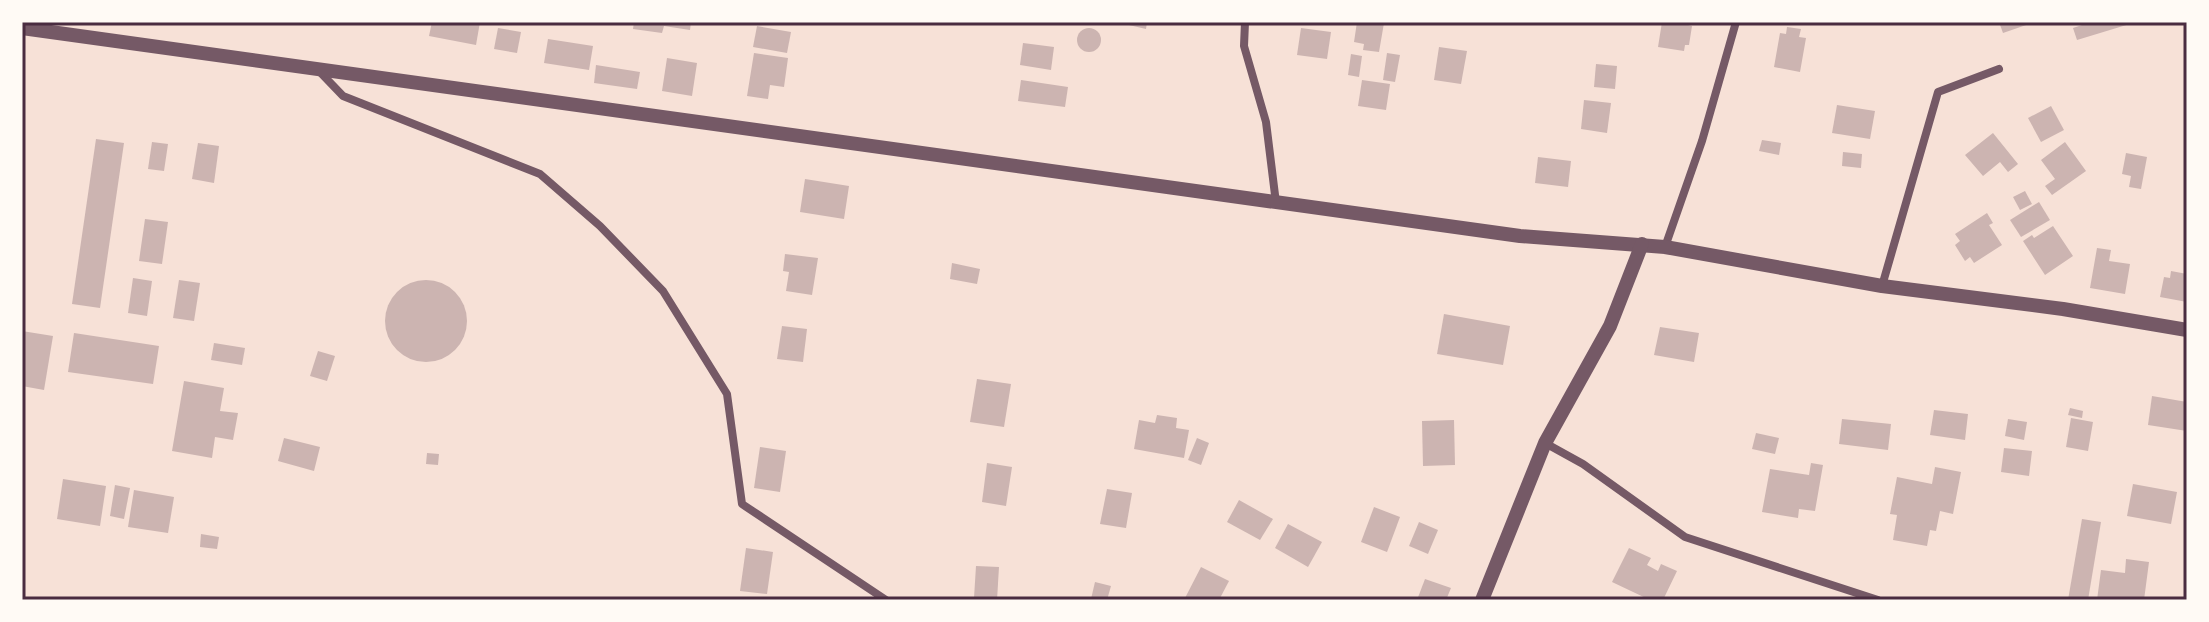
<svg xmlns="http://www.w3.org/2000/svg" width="2209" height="622" font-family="'Golos Text',sans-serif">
<rect width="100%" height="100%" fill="#f7e1d7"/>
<!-- building -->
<g fill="#ccb4b1">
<path d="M432,22H480L476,45L429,36Z"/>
<path d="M634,22H691L690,30L664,26L662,33L633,29Z"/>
<path d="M1116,22H1147L1146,29Z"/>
<path d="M1357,22L1384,23L1379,52L1363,50L1364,44L1354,42Z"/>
<path d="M1662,22H1689L1688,25L1692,26L1689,45H1685L1684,51L1658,47Z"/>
<path d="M1999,22H2032V23L2003,33Z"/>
<path d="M2084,22H2133V23L2077,40L2073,28L2085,24Z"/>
<path d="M757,26L791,32L787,53L753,47Z"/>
<path d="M1787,27L1801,29L1799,37L1806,38L1800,72L1774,67L1780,33L1786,34Z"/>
<circle cx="1089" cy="40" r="12"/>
<path d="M498,28L521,32L517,53L494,49Z"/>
<path d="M1301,28L1331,32L1327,59L1297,55Z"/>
<path d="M548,39L593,46L589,70L544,63Z"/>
<path d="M1023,43L1054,47L1051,70L1020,65Z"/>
<path d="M1439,47L1467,51L1461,84L1434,80Z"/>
<path d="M754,53L788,58L784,87L770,85L768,99L747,96Z"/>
<path d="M1387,53L1400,55L1395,82L1383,80Z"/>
<path d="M1351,54L1362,56L1359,77L1348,75Z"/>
<path d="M667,58L697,63L692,96L662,91Z"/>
<path d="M1596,64L1617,66L1615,89L1594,87Z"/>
<path d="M596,65L640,72L637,89L594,83Z"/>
<path d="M1021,80L1068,87L1065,107L1018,101Z"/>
<path d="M1362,80L1390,84L1386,110L1358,106Z"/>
<path d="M1584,100L1611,103L1607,133L1581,129Z"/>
<path d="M1837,105L1875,111L1870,139L1832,133Z"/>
<path d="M2051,106L2064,130L2041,142L2028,118Z"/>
<path d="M1993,133L2018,164L2008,172L2000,162L1983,176L1965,155Z"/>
<path d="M96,139L124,143L100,308L72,304Z"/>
<path d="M1762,140L1781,143L1779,155L1759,151Z"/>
<path d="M152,142L168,144L164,171L148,169Z"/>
<path d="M2065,142L2086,171L2052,195L2045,186L2055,179L2041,160Z"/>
<path d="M198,143L219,146L214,183L192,179Z"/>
<path d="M1843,152L1862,154L1861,168L1842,166Z"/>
<path d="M2126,153L2147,157L2141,189L2129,187L2131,176L2122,174Z"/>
<path d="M1538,157L1571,161L1568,187L1535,183Z"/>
<path d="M805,179L849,186L844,219L800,212Z"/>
<path d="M2025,191L2032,204L2020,210L2013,197Z"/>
<path d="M2039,202L2050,220L2021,237L2010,220Z"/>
<path d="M1987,213L1993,223L1989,225L2002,245L1974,263L1970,257L1965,261L1955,245L1960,241L1955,234Z"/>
<path d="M145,219L168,222L162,264L139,261Z"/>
<path d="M2053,226L2073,256L2045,275L2023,241L2032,235L2034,238Z"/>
<path d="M2097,248L2111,250L2109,261L2130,264L2125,294L2090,288Z"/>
<path d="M785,254L818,258L812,295L786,291L789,272L783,271Z"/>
<path d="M952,263L980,269L977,284L950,279Z"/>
<path d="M2171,271L2187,274V302L2160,297L2164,277L2170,278Z"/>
<path d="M133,278L152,281L147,316L128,313Z"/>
<path d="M179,280L200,283L194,321L173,318Z"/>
<circle cx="426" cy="321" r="41"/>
<path d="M1444,314L1510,326L1503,365L1437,354Z"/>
<path d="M782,326L807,329L803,362L777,359Z"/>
<path d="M1660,327L1699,333L1694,362L1654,355Z"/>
<path d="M22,331L53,336L44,390L22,386Z"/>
<path d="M74,333L159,346L153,384L68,372Z"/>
<path d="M214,343L245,348L242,365L211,360Z"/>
<path d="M318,351L335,356L327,381L310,376Z"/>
<path d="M977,379L1011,384L1004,427L970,422Z"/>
<path d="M184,381L224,388L220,411L238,413L233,440L215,437L212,458L172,451Z"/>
<path d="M2152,396L2187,402V431L2148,425Z"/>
<path d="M2070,408L2083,411L2082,418L2068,415Z"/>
<path d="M1934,410L1968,414L1965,440L1930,435Z"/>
<path d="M1157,415L1177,418L1176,428L1189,430L1184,458L1134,449L1139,420L1155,423Z"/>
<path d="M2071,418L2093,422L2088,451L2066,447Z"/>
<path d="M1842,419L1891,424L1888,450L1839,444Z"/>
<path d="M2008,419L2027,422L2024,440L2005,436Z"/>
<path d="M1454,420L1455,465L1423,466L1422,421Z"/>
<path d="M1756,433L1779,438L1775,454L1752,449Z"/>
<path d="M284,438L320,447L314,471L278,461Z"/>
<path d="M1197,438L1209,443L1201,465L1188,460Z"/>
<path d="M760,447L786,451L780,492L754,488Z"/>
<path d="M2004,448L2032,451L2029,476L2001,472Z"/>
<path d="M427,453L439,454L438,465L426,464Z"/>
<path d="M987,463L1012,467L1006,506L982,502Z"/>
<path d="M1811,463L1823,465L1815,511L1799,509L1798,518L1762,512L1770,469L1809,475Z"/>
<path d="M1935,467L1961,472L1953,514L1940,511L1936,531L1930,530L1927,546L1893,540L1897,515L1890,514L1897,477L1932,484Z"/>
<path d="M63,479L106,486L100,526L57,519Z"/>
<path d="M2133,484L2177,492L2171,524L2127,516Z"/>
<path d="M115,485L130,488L124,519L110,516Z"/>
<path d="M1107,489L1132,493L1126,528L1100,524Z"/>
<path d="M134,490L174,497L168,533L128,527Z"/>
<path d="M1239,500L1273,519L1260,540L1227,522Z"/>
<path d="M1374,507L1400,517L1387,552L1361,542Z"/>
<path d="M2082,519L2101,522L2088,600H2068Z"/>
<path d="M1419,522L1438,530L1428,554L1409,546Z"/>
<path d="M1288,524L1322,542L1308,567L1275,548Z"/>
<path d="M201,534L219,537L217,549L200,547Z"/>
<path d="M746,548L773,552L767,594L740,591Z"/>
<path d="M1629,548L1651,558L1647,565L1658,571L1661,564L1677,571L1663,600H1650L1612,582Z"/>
<path d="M2126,559L2149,562L2144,600H2097L2101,570L2125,573Z"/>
<path d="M976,566L999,567L997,600L974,598Z"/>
<path d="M1201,567L1229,581L1219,600H1184Z"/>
<path d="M1425,579L1451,588L1446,600H1417Z"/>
<path d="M1095,582L1111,586L1107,600L1091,599Z"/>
</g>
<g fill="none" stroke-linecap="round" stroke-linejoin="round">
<!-- minor -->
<g stroke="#755966" stroke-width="8">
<path d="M1245,22L1244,46L1266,122L1276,203"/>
<path d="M319,71L343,96L540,174L600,226L663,291L727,394L742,504L886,600"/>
<path d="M1665,247L1702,141L1736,22"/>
<path d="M1882,286L1938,92L1999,69"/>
<path d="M1545,443L1583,464L1685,537L1878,600"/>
</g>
<!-- tertiary -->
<g stroke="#755966" stroke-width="14">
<path d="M22,28L1520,236L1665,247L1882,286L2063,309L2187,330"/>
<path d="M1482,600L1545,443L1610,326L1642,244"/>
</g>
</g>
<!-- border -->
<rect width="2209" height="622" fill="none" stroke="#fffaf5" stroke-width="48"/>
<rect x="24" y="24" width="2161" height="574" fill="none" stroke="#4a2c40" stroke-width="3"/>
</svg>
